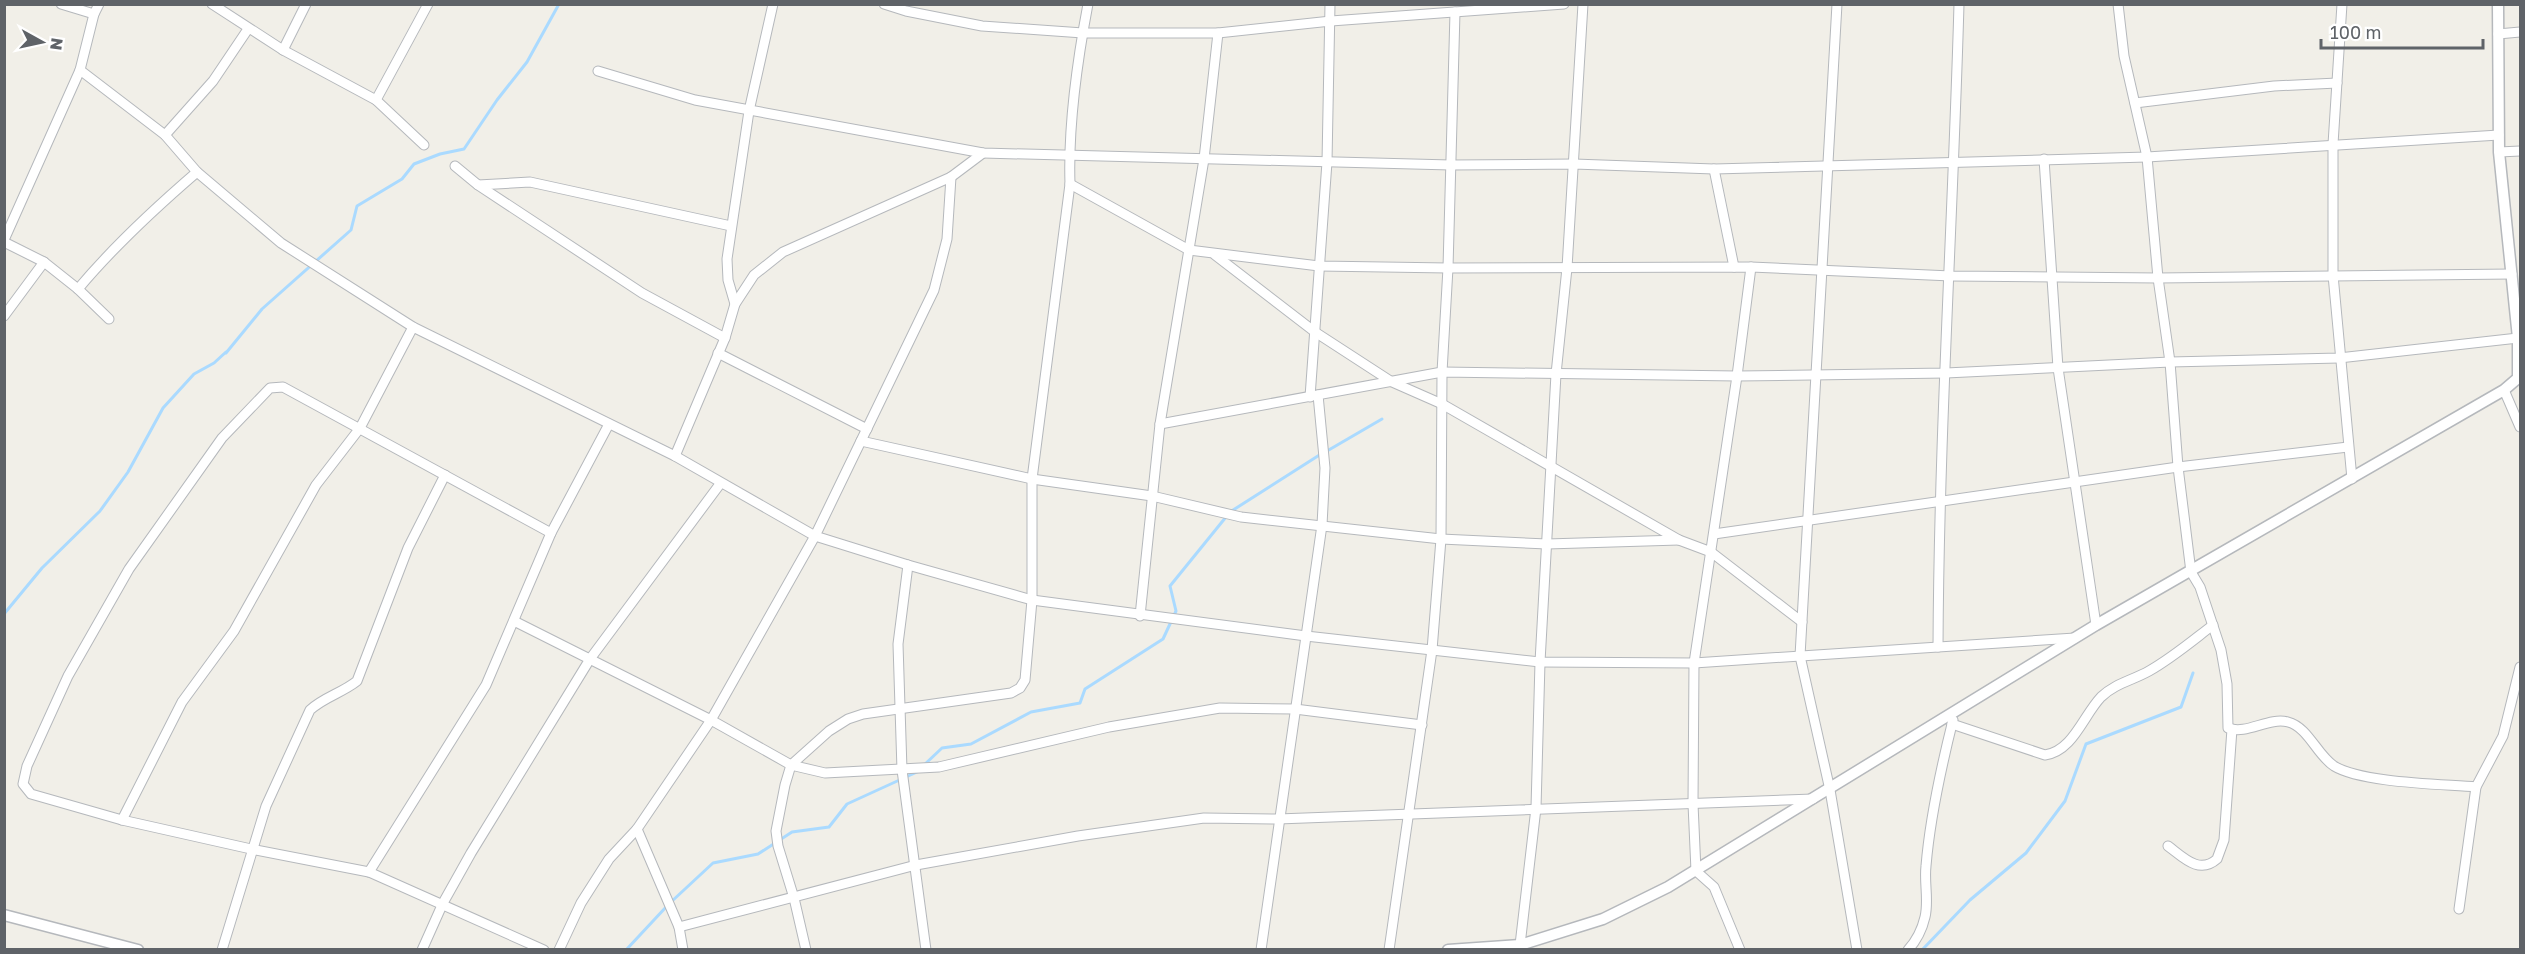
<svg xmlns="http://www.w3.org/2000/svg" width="2525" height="954" font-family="'Golos Text',sans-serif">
<rect width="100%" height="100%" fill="#f1efe8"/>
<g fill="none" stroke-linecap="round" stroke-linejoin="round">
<!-- stream -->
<g stroke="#aadaff" stroke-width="3">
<path d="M226,353L262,309L351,230L357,206L402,179L414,164L440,154L464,149L497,100L527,62L559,4"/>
<path d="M1327,451L1382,419"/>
<path d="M1230,512L1321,454"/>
<path d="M4,614L42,568L100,511L128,472L163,408L194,374L214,363L226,352"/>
<path d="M924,765L942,748L971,744L1031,712L1080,703L1085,689L1163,639L1176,611L1170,586L1226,517"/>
<path d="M671,902L713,863L758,854L792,832L829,827L847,804L917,772"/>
<path d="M626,950L667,906"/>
<path d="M1922,950L1970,900L2026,853L2065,801L2086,744L2181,707L2193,673"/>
</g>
<!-- minor casing -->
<g stroke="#b5b8bc" stroke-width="11">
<g id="minor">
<path d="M61,4L94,14"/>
<path d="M212,4L283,50L376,100L424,145"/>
<path d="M884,4L906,11L982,26L1083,33H1218L1331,21L1564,4"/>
<path d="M1837,4L1800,656L1830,790L1857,950"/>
<path d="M2118,4L2124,56L2147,157L2158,278L2170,362L2178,467L2191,572L2200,587L2221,650L2227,684L2228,728C2247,735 2268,717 2288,722C2308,727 2317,755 2334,766C2362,783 2441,784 2476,787"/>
<path d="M2342,4L2333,144V275L2352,479"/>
<path d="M2498,34L2520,32"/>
<path d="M283,50L306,4"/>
<path d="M80,70L165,135L197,172L281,243L413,327L675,456L815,536L908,565L1032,600L1306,636L1540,662L1694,663L2075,638"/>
<path d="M598,71L695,100L983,153L1451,165L1574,164L1714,169L2147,157L2499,135"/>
<path d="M376,100L428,4"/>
<path d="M2135,103L2274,86L2337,83"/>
<path d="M165,135L213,81L248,29"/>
<path d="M2499,152L2520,151"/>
<path d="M2044,159L2058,368L2096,625"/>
<path d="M455,166L478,185L642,293L725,338"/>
<path d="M1714,169L1734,267"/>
<path d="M1070,184L1189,250L1319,266L1448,268L1751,267L1951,276L2158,278L2512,274"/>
<path d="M478,185L530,182L731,226"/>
<path d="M4,240L80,70L94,14L99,4"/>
<path d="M4,242L44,262L78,289L109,319"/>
<path d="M1215,255L1315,332L1392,382L1442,404L1679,540L1711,552L1802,622"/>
<path d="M78,289C114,246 154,209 197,172"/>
<path d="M735,304L728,280L727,259L749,111L773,4"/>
<path d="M4,316L44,262"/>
<path d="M718,353L867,429"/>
<path d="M2504,390L2520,427"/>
<path d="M1310,397L1327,162L1330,4"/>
<path d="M1160,424L1442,372L1737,376L1946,373L2170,362L2339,358L2518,338"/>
<path d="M861,441L1032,479L1152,496L1241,517L1441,539L1547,544L1679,540"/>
<path d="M675,456L725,338L735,304L754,275L783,252L951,177L983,153"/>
<path d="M1714,534L2178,467L2348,447"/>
<path d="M908,565L898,644L902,770L926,950"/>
<path d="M1140,616L1160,424L1204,159L1218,33"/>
<path d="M514,621L711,720L791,765L825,773L939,767L1109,727L1220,708L1295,709L1422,725"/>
<path d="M1938,647C1939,433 1953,219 1959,4"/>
<path d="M1952,724L2045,755C2073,751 2083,716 2101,697C2114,684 2133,680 2149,671C2172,658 2192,641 2213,625"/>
<path d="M122,820L182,702L234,631L316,485L360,428L413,327"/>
<path d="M637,829L679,927L683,950"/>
<path d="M2168,846C2183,857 2199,875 2217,859L2224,840L2232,729"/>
<path d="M369,872L486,685L551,533L609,424"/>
<path d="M2459,909L2476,787L2503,736L2520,667"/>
<path d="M679,927L916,865L1078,836L1204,818L1278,819L1813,799"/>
<path d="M1520,945L1536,808L1540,662L1556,374L1567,268L1583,4"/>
<path d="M222,950L266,806L310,710C324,697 342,693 357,681L408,548L445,475"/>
<path d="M422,950L443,903L471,853L590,659L720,484"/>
<path d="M544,950L369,872L251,849L122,820L31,794L23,784L27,766L68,676L129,569L222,438L270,388L283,387L551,533"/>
<path d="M559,950L581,903L609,859L637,829L711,720L815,536L934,290L947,239L951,177"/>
<path d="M806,950L794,898L778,846L776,831L785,785L791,765L829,731L848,719L863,714L1011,693L1020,688L1025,680L1032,600V479L1070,184C1068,125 1077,62 1088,4"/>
<path d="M1261,950L1322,525L1325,468L1318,395"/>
<path d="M1389,950L1432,650L1441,539L1442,372L1448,268L1455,12"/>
<path d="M1740,950L1714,887L1696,871L1693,804L1694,663L1737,376L1751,267"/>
<path d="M1908,950C1917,940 1922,930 1925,917C1929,901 1924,883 1926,866C1930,817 1941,768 1953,720"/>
</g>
</g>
<!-- tertiary casing -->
<g stroke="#b5b8bc" stroke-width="13">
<g id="tertiary">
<path d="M4,915L138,950"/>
<path d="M1448,950L1520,945L1603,919L1668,887L2096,625L2504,390L2518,378V338L2499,152L2498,4"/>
</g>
</g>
<!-- minor -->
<use href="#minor" stroke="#fff" stroke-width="9"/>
<!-- tertiary -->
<use href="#tertiary" stroke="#fff" stroke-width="10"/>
</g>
<!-- border -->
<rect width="2525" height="954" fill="none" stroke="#5f6368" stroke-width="12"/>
<!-- north arrow -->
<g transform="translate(42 42) rotate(98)" stroke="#ffffff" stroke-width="4.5" paint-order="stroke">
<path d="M0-4.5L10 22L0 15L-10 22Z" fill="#5f6368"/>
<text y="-9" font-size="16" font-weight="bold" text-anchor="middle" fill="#5f6368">N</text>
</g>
<!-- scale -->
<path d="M2321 39v9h162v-9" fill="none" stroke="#5f6368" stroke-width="3"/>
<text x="2330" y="39" font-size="18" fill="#5f6368" stroke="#ffffff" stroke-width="4.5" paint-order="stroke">100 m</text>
</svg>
